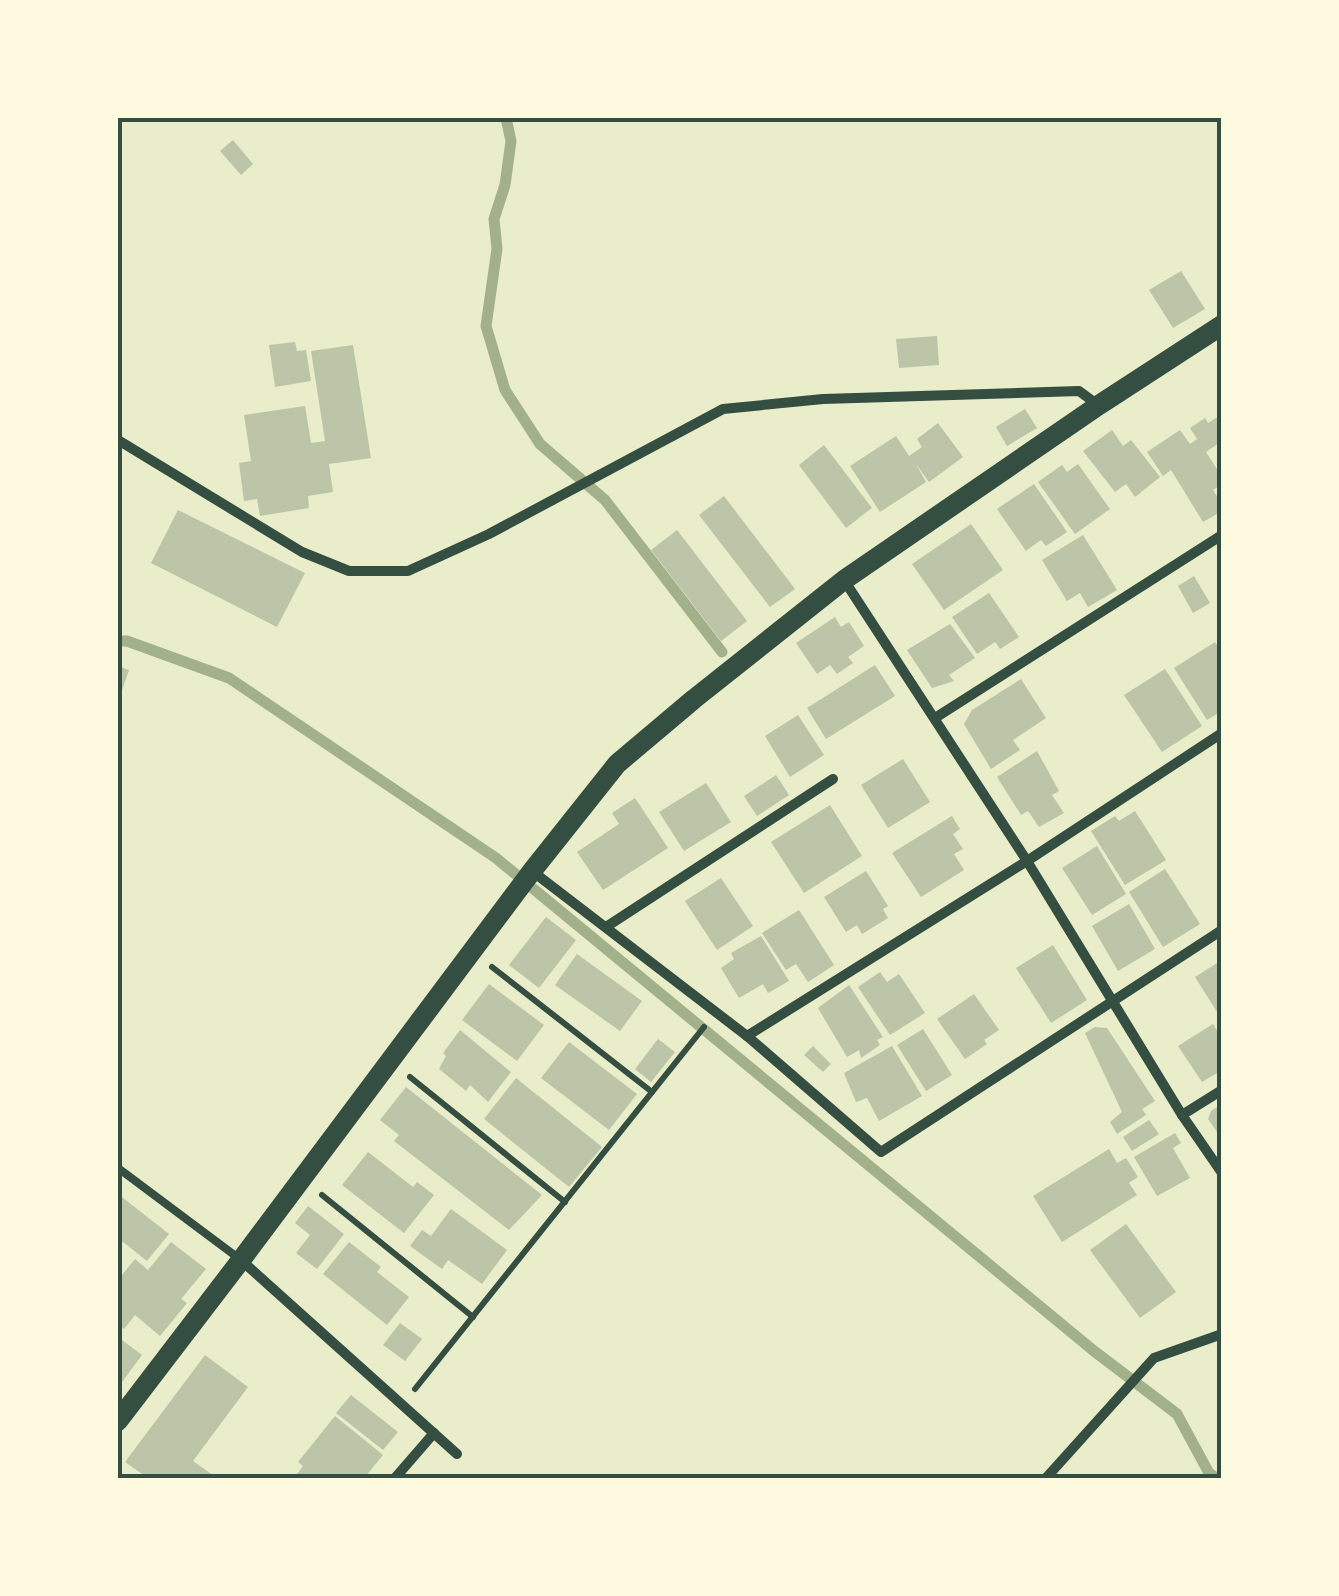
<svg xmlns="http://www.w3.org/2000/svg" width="1339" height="1596" font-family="'Roboto Condensed',sans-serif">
<rect width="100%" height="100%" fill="#e9edc9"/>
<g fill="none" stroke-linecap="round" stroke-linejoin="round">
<!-- stream -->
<g stroke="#a3b18a" stroke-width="11">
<path d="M506,118L511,141L505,185L494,219L497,249L486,326L505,390L540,444L605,500L722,652"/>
<path d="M118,641H127L229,678L496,858L1094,1351L1177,1414L1209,1473L1216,1478"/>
</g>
</g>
<!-- building -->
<g fill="#bcc5a7">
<path d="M233,140L253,164L241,175L220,151Z"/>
<path d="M1181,271L1205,309L1173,328L1149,290Z"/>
<path d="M937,336L939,365L899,368L896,339Z"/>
<path d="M295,342L297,351L306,350L311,381L275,387L269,345Z"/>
<path d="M353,345L371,458L329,464L333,492L308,496L309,508L260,516L257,499L244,501L239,463L251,461L244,415L305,406L311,443L325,441L311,351Z"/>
<path d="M1025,409L1037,428L1007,446L996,427Z"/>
<path d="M1222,414V432L1218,434L1222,441L1206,452L1222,477V484L1213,490L1222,504V511L1203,522L1171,470L1163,476L1147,452L1180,430L1190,444L1197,439L1190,428L1205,418L1208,423Z"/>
<path d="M938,423L963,457L929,482L916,464L926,482L880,512L850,466L896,436L909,456L922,447L917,439Z"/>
<path d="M1112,430L1123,446L1131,440L1160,477L1135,497L1126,484L1115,492L1083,451Z"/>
<path d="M824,445L872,508L846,528L799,465Z"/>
<path d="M1078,464L1110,509L1075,534L1038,482L1062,465L1067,472Z"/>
<path d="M1034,484L1067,532L1046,546L1041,540L1026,551L997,509Z"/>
<path d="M724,496L795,589L770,607L699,515Z"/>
<path d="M178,510L305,573L277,627L151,563Z"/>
<path d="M971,524L1003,570L944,610L912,564Z"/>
<path d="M677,530L747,621L721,641L651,550Z"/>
<path d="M1083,535L1117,590L1088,607L1080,593L1067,601L1042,560Z"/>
<path d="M1194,576L1210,603L1193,613L1178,586Z"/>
<path d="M989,593L1019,637L1000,649L995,642L977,654L952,617Z"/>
<path d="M835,617L841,627L849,622L864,646L848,657L853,663L837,674L830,665L817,674L796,643Z"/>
<path d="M950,624L975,658L949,675L954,681L932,688L907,650Z"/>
<path d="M1215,642L1222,653V711L1207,720L1174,668Z"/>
<path d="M875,665L895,696L826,739L807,708Z"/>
<path d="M118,666L129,670L118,702Z"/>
<path d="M1165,669L1202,726L1162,752L1124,695Z"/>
<path d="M1021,679L1046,718L1013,740L1020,750L991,769L964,724L972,710Z"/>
<path d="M798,715L824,755L790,777L765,736Z"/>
<path d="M1037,751L1059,791L1052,795L1064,813L1039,827L1028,811L1021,815L997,777Z"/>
<path d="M903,759L930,802L888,828L861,785Z"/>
<path d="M776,775L789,795L757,816L744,796Z"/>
<path d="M706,783L731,822L684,851L659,812Z"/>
<path d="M635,798L668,848L603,890L577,852L619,824L612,813Z"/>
<path d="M830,805L862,856L804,893L771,842Z"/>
<path d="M1135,811L1166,860L1125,885L1091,831L1115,816L1119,821Z"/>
<path d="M952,816L960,829L953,834L963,849L954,854L964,870L921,897L892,853Z"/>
<path d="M1097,846L1126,894L1092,915L1062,868Z"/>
<path d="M1165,869L1200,924L1163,947L1129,892Z"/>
<path d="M866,871L888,906L883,909L888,918L862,934L857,925L846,932L824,897Z"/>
<path d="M721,878L753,926L717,950L685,901Z"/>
<path d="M1129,904L1155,949L1118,971L1092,926Z"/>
<path d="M799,910L834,965L808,982L796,964L786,970L762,933Z"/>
<path d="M546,917L576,940L539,988L509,965Z"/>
<path d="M761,936L789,981L768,993L763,984L739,998L721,968L734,959L731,953Z"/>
<path d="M1053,945L1087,1000L1051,1023L1016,968Z"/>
<path d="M577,954L642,1001L620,1031L555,985Z"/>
<path d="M1222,960V1013L1219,1015L1195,977Z"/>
<path d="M880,972L887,982L899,974L925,1013L890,1035L858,987Z"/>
<path d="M489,984L544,1025L517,1061L462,1020Z"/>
<path d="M849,985L883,1037L877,1040L880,1045L861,1058L859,1050L847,1057L818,1008Z"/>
<path d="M974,994L999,1030L984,1040L987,1044L965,1059L937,1019Z"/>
<path d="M1213,1024L1222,1038V1070L1202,1082L1178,1046Z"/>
<path d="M1095,1027L1107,1028L1155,1101L1142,1109L1146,1115L1117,1134L1110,1122L1122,1112L1085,1033Z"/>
<path d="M923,1029L952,1075L926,1091L897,1045Z"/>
<path d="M460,1030L511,1072L488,1102L470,1085L466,1091L439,1069L446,1056L443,1053Z"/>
<path d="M658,1039L675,1052L651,1082L635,1069Z"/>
<path d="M569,1042L637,1094L609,1130L541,1078Z"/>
<path d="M813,1046L831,1064L823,1072L804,1055Z"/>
<path d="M892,1046L922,1096L879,1121L867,1098L856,1102L844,1073Z"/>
<path d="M516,1078L602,1147L569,1187L484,1119Z"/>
<path d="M406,1087L542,1195L509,1230L394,1141L399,1135L380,1120Z"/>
<path d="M1222,1104V1139L1208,1119L1211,1111Z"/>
<path d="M1149,1120L1159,1134L1132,1151L1123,1137Z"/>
<path d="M1175,1133L1181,1143L1173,1148L1190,1178L1157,1196L1134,1157Z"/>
<path d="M1109,1149L1117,1163L1126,1158L1138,1177L1129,1183L1137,1195L1062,1242L1033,1196Z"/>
<path d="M368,1152L413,1187L417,1182L434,1195L404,1233L342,1185Z"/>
<path d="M118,1194L169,1234L147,1261L118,1238Z"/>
<path d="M308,1206L344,1234L317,1269L296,1253L310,1235L295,1223Z"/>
<path d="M451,1209L507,1250L482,1284L448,1260L442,1269L410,1246L422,1230L431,1236Z"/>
<path d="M1126,1224L1176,1292L1140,1318L1090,1250Z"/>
<path d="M171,1242L206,1269L181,1299L187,1303L160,1336L135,1315L124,1329L118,1324V1280L135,1259L148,1270Z"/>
<path d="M349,1242L381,1267L377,1272L409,1297L387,1325L323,1274Z"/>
<path d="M400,1323L422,1339L405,1361L383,1345Z"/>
<path d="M118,1337L142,1355L122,1382L118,1379Z"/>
<path d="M205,1355L248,1387L193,1461L217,1478H148L125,1462Z"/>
<path d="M351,1395L398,1432L383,1450L336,1413Z"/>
<path d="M335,1416L383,1455L364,1478H294L303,1466L298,1462Z"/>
</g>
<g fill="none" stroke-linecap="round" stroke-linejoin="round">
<!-- path -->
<g stroke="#344e41" stroke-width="6">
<path d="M492,967L652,1092"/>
<path d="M410,1077L565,1202"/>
<path d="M322,1195L473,1317"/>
<path d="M415,1389L704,1027"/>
</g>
<!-- service -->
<path stroke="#344e41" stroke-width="8" d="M118,1168L241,1260"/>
<!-- minor -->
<g stroke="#344e41" stroke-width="10">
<path d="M118,440L302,552L349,571H408L489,534L723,409L823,399L1079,391L1098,405"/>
<path d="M844,580L1027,861L1182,1115L1222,1173"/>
<path d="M935,718L1222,535"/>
<path d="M532,871L747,1036L881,1152L1222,930"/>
<path d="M606,927L833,779"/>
<path d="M747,1036L1027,861L1222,733"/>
<path d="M1182,1115L1222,1090"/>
<path d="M242,1261L457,1454"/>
<path d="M395,1478L434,1433"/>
<path d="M1046,1478L1154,1358L1222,1334"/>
</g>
<!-- secondary -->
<path stroke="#344e41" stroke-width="20" d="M118,1421L241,1260L532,871L617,764L694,699L844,580L1099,405L1222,325"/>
</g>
<!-- border -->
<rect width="1339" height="1596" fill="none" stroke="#fefae0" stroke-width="240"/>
<rect x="120" y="120" width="1099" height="1356" fill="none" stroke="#344e41" stroke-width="4"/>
</svg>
